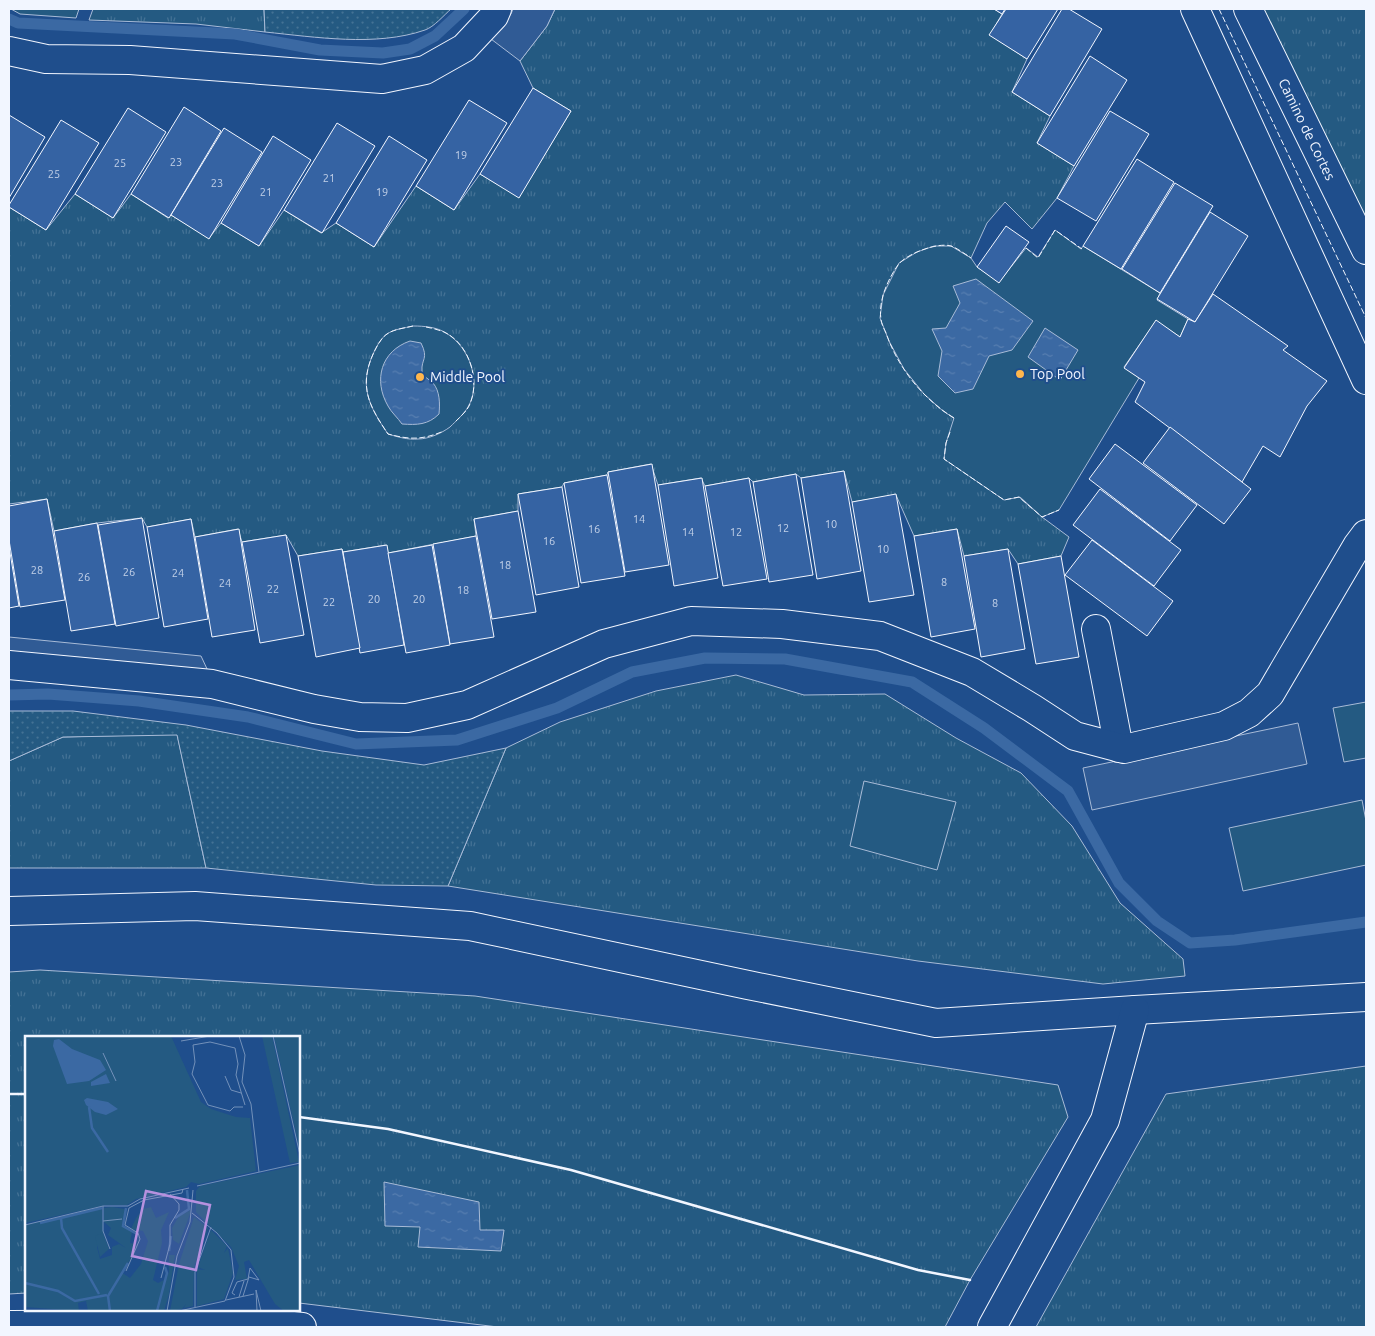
<svg xmlns="http://www.w3.org/2000/svg" width="1375" height="1336" font-family="Ubuntu,sans-serif">
<defs>
<pattern id="grass-tufts" width="24" height="20" patternUnits="userSpaceOnUse" patternTransform="scale(1.25)"><rect width="24" height="20" fill="#245a82"/><path d="M3 7l-1-3M5 7V3M7 7l1-3M15 17l-1-3M17 17v-4M19 17l1-3" fill="none" stroke="#447295"/></pattern>
<pattern id="garden-dots" width="8" height="8" patternUnits="userSpaceOnUse" patternTransform="scale(1.25)"><rect width="8" height="8" fill="#245a82"/><path d="M2 2h.1M6 6h.1" fill="none" stroke="#447295" stroke-width="1.8" stroke-linecap="round"/></pattern>
<pattern id="water-ripples" width="26" height="14" patternUnits="userSpaceOnUse" patternTransform="scale(1.25)"><rect width="26" height="14" fill="#3b69a3"/><path d="M2 4q2-2 4 0t4 0M15 11q2-2 4 0t4 0" fill="none" stroke="#587fb1"/></pattern>
</defs>
<rect width="100%" height="100%" fill="#1f4e8c"/>
<!-- grass -->
<g fill="url(#grass-tufts)" stroke="#a8bbd7">
<path d="M11,9H79L76,18L20,14Z"/>
<path d="M93,9H264L265,32L196,24L89,20Z"/>
<path d="M555,9H994L1002,14L990,35L1027,59L1012,92L1050,116L1037,143L1074,166L1057,198L1032,229L1005,202L987,223L971,258L951,246L889,341C906,373 923,399 954,418L1019,497L1042,517L1069,537L1061,556L1018,564L1008,549L964,556L957,529L914,536L896,495L852,502L844,471L801,478L796,474L753,482L749,478L705,486L701,478L658,485L651,464L608,472L607,475L564,483L562,487L518,494V511L474,519L476,536L388,553L386,545L343,552L342,549L298,556L286,535L242,542L238,529L195,537L191,519L147,527L142,518L97,523L54,531L47,499L9,504V207L46,230L75,194L113,218L131,194L168,218L171,215L209,238L221,223L259,246L284,210L321,233L336,223L374,247L416,186L454,210L480,174L519,197L571,111L533,88L520,61L547,26Z"/>
<path d="M1259,9H1366V240Z"/>
<path d="M736,675L804,695L885,694L956,738L1021,773L1072,826L1120,903L1183,959L1185,976L1103,984L918,961L448,886L506,748L560,722L656,691Z"/>
<path d="M177,734L206,868H9V761L63,737Z"/>
<path d="M40,970L475,996L1058,1085L1068,1117L970,1280L945,1327H498L299,1303V1037H26V1293L9,1294V972Z"/>
<path d="M1366,1066V1327H1036L1166,1094Z"/>
</g>
<!-- park -->
<g fill="#245a82" stroke="#a8bbd7">
<path d="M1055,230L1081,249L1083,246L1160,293L1157,300L1188,319L1180,337L1156,321L1124,367L1139,378L1059,510L1042,517L1020,497L1004,500L944,459L946,443L954,418L943,411L924,394L904,369L889,341L880,318L883,295L899,263L917,252L934,246H951L971,258L977,267L999,282L1026,248L1038,257Z"/>
<path d="M413,326C424,326 437,327 446,333C470,347 482,383 468,407C464,414 456,421 450,427C442,433 429,439 418,439C408,440 398,437 388,434C369,406 358,386 374,352C377,346 381,338 387,334C394,329 405,328 413,326Z"/>
<path d="M1366,702V758L1344,762L1333,708Z"/>
<path d="M864,781L956,802L937,870L850,846Z"/>
<path d="M1362,800L1366,821V865L1243,891L1229,828Z"/>
</g>
<!-- garden -->
<g fill="url(#garden-dots)" stroke="#a8bbd7">
<path d="M264,9H451C444,15 434,27 425,30C376,47 315,37 265,32Z"/>
<path d="M9,711H73L186,725L322,751L424,765L506,748L448,886L376,885L206,868L177,735L63,737L9,761Z"/>
</g>
<!-- parking -->
<g fill="#305b95" stroke="#a8bbd7">
<path d="M513,9H555L547,26L520,61L491,39L511,14Z"/>
<path d="M9,637L201,656L208,671L9,651Z"/>
<path d="M1298,723L1307,764L1092,810L1083,768Z"/>
</g>
<!-- water -->
<g fill="url(#water-ripples)" stroke="#a8bbd7">
<path d="M976,279L1033,321L1012,350L989,356L973,389L955,393L938,376L942,351L932,329L946,328L960,303L953,286Z"/>
<path d="M1045,328L1078,350L1060,380L1028,357Z"/>
<path d="M410,341L421,343C429,359 421,359 422,371C423,377 429,379 433,383C440,391 440,404 439,414C428,425 417,425 402,424C398,418 391,412 388,406C373,380 381,351 410,341Z"/>
<path d="M384,1182L479,1202L480,1230H504L501,1251L418,1247L420,1227L385,1226Z"/>
</g>
<g fill="none" stroke-linecap="round" stroke-linejoin="round">
<!-- stream -->
<g stroke="#3b69a3" stroke-width="11">
<path d="M9,19L18,23L235,34L320,50L383,53L410,49L435,36L464,9"/>
<path d="M9,695L48,694L139,701L248,717L356,744L457,740L557,708L632,672L705,658L785,659L912,682L984,728L1068,791L1119,883L1157,921L1190,943L1235,940L1366,922"/>
</g>
</g>
<!-- building -->
<g fill="#3563a3" stroke="#f2f6ff">
<path d="M994,9H1005L1002,14Z"/>
<path d="M1006,9H1058L1027,59L989,35Z"/>
<path d="M1062,9H1069L1102,29L1050,116L1012,92Z"/>
<path d="M1090,56L1127,80L1074,166L1037,143Z"/>
<path d="M533,88L571,111L519,198L480,174Z"/>
<path d="M469,100L507,123L454,210L416,186Z"/>
<path d="M184,107L221,131L169,218L131,194Z"/>
<path d="M128,108L166,132L113,218L75,194Z"/>
<path d="M1110,111L1149,134L1096,221L1057,198Z"/>
<path d="M9,115L45,137L9,198Z"/>
<path d="M61,120L99,143L46,230L9,207V205Z"/>
<path d="M337,123L375,146L322,233L284,210Z"/>
<path d="M224,128L262,152L209,239L171,215Z"/>
<path d="M273,136L311,160L259,246L221,223Z"/>
<path d="M389,136L427,160L374,247L336,223Z"/>
<path d="M1137,159L1174,182L1121,269L1083,246Z"/>
<path d="M1175,183L1213,206L1160,293L1122,269Z"/>
<path d="M1210,212L1248,236L1195,322L1157,299Z"/>
<path d="M1006,226L1029,242L999,283L977,267Z"/>
<path d="M1213,294L1288,346L1283,350L1327,381L1307,406L1280,457L1263,446L1242,482L1135,402L1145,382L1124,368L1156,320L1180,337L1188,319L1195,322Z"/>
<path d="M1170,427L1251,489L1224,524L1143,463Z"/>
<path d="M1115,444L1197,505L1170,541L1089,479Z"/>
<path d="M652,464L669,565L625,572L608,472Z"/>
<path d="M844,471L861,571L817,579L801,478Z"/>
<path d="M796,474L813,575L769,582L753,482Z"/>
<path d="M607,475L625,576L581,583L564,483Z"/>
<path d="M702,478L718,578L674,586L658,485Z"/>
<path d="M749,478L767,579L723,586L705,486Z"/>
<path d="M562,487L579,587L536,595L518,494Z"/>
<path d="M1100,489L1181,550L1154,586L1073,525Z"/>
<path d="M896,494L914,595L869,602L852,502Z"/>
<path d="M47,499L65,600L20,607L9,540V506Z"/>
<path d="M518,511L536,612L492,619L474,519Z"/>
<path d="M142,518L159,618L116,626L98,525Z"/>
<path d="M191,519L208,619L164,627L147,527Z"/>
<path d="M97,523L115,624L71,631L54,531Z"/>
<path d="M239,529L255,630L212,637L195,537Z"/>
<path d="M957,529L975,629L931,637L914,536Z"/>
<path d="M286,535L304,635L260,643L242,542Z"/>
<path d="M476,536L494,637L450,644L433,544Z"/>
<path d="M1092,540L1173,601L1147,636L1065,575Z"/>
<path d="M387,545L404,645L360,653L343,552Z"/>
<path d="M432,545L450,645L406,653L388,553Z"/>
<path d="M9,547L19,606L9,608Z"/>
<path d="M342,549L360,648L316,657L298,556Z"/>
<path d="M1008,549L1025,649L981,657L964,556Z"/>
<path d="M1061,556L1079,657L1036,664L1018,564Z"/>
</g>
<g fill="none" stroke-linecap="round" stroke-linejoin="round">
<!-- minor casing -->
<g stroke="#f2f6ff" stroke-width="30">
<g id="minor">
<path d="M1195,9L1366,380"/>
<path d="M9,51L46,59L130,60L382,79L425,70L464,48L494,16L497,9"/>
<path d="M1096,629L1119,748"/>
<path d="M9,665L212,684L314,709L360,717L407,718L467,705L604,644L691,621L782,624L880,636L972,672L1032,708L1075,736L1124,749L1224,726L1249,713L1270,694L1357,546L1366,534"/>
<path d="M9,911L195,906L470,926L748,985L936,1023L1135,1010L1366,997"/>
<path d="M9,1325L275,1324L302,1327"/>
<path d="M992,1327L1105,1120L1135,1010"/>
</g>
</g>
<!-- tertiary casing -->
<g stroke="#f2f6ff" stroke-width="30">
<g id="tertiary">
<path id="s1" d="M1248,9L1366,250"/>
</g>
</g>
<!-- minor -->
<use href="#minor" stroke="#1f4e8c" stroke-width="28"/>
<!-- tertiary -->
<use href="#tertiary" stroke="#1f4e8c" stroke-width="28"/>
<!-- fence -->
<g stroke="#f2f6ff" stroke-width="1" stroke-dasharray="6 2.5" stroke-linecap="butt">
<path d="M1219,9L1366,318"/>
<path d="M1026,248L1038,258L1055,230L1082,249"/>
<path d="M413,326C405,328 394,329 387,334C381,338 377,346 374,352C358,386 369,406 388,434C411,440 422,440 444,431"/>
<path d="M426,327C432,328 439,330 444,332C470,344 481,382 469,406C466,412 460,417 456,421"/>
<path d="M954,418C923,399 898,368 886,333C884,329 881,323 881,319C878,301 888,279 898,265C906,254 937,242 951,246C957,248 965,254 971,258"/>
<path d="M950,432L946,443L944,459L1004,500L1019,497L1042,517L1059,510"/>
</g>
<!-- wall -->
<g stroke="#f2f6ff" stroke-width="2.5">
<path d="M9,1094H26"/>
<path d="M299,1117L388,1129L571,1170L918,1270L970,1280"/>
</g>
</g>
<!-- markers -->
<g fill="#ffb74d" stroke="#1f4e8c" stroke-width="2">
<circle cx="1020" cy="374" r="5"/>
<circle cx="420" cy="377" r="5"/>
</g>
<g text-anchor="middle" stroke-width="4" stroke-linejoin="round" paint-order="stroke">
<!-- number labels -->
<g font-size="11" fill="#c3d1e8">
<text x="461" y="159">19</text>
<text x="176" y="166">23</text>
<text x="120" y="167">25</text>
<text x="54" y="178">25</text>
<text x="329" y="182">21</text>
<text x="217" y="187">23</text>
<text x="266" y="196">21</text>
<text x="382" y="196">19</text>
<text x="639" y="523">14</text>
<text x="831" y="528">10</text>
<text x="783" y="532">12</text>
<text x="594" y="533">16</text>
<text x="688" y="536">14</text>
<text x="736" y="536">12</text>
<text x="549" y="545">16</text>
<text x="883" y="553">10</text>
<text x="505" y="569">18</text>
<text x="37" y="574">28</text>
<text x="129" y="576">26</text>
<text x="178" y="577">24</text>
<text x="84" y="581">26</text>
<text x="944" y="586">8</text>
<text x="225" y="587">24</text>
<text x="273" y="593">22</text>
<text x="463" y="594">18</text>
<text x="374" y="603">20</text>
<text x="419" y="603">20</text>
<text x="329" y="606">22</text>
<text x="995" y="607">8</text>
</g>
<!-- street labels -->
<g font-size="14" fill="#f2f6ff" stroke="#1f4e8c">
<text dy="5" stroke="none"><textPath href="#s1" startOffset="134">Camino de Cortes</textPath></text>
</g>
<!-- poi labels -->
<g font-size="14" fill="#f2f6ff" stroke="#1f4e8c" text-anchor="start">
<text x="1030" y="379">Top Pool</text>
<text x="430" y="382">Middle Pool</text>
</g>
</g>
<!-- overview -->
<g transform="translate(25 1036)">
<rect width="275" height="275" fill="#1f4e8c"/>
<path d="M0,0H146L176,66L186,73L211,81L225,82L231,135L174,148L166,146L161,151L111,163L102,169H81L0,187ZM237,0H247L274,126L265,127ZM249,0H275V114ZM275,129V275H259L250,268L224,224L219,226L222,243L210,244L214,230L206,211L171,176V155L175,150ZM87,171L100,173L97,190L107,196L105,207L111,208L108,220L96,236L105,242L116,228L123,205L118,195L106,193L111,182L118,173L126,171L131,182L144,176L136,194L137,207L128,244L133,247L139,244L131,275H63L61,265L53,267L54,275L0,271V189L77,172L78,197L72,211L75,223L87,219V211L94,208L101,212L83,199L86,192L79,186V172ZM166,174L165,178L154,208L148,204L147,192L154,180ZM169,181L183,192L169,231L168,270L159,272L161,268L157,273L145,275L154,228ZM186,194L202,210L199,217L203,212L208,237L199,263L172,270V233L180,234L173,231ZM144,219H150L144,258L139,275H132L136,253L144,236Z" fill="#245a82"/>
<path d="M78,197L84,213L75,221L70,200Z" fill="#245a82"/>
<path d="M34,3L47,13L75,24L81,34L64,45L42,48L28,10L29,4ZM81,38L85,47L66,50V46ZM62,62L83,66L93,73L81,79L70,76L61,69L59,64Z" fill="#3b69a3"/>
<path fill="none" stroke="#3b69a3" stroke-width="2.5" d="M64,71L67,92L83,116M101,172L98,190L112,198M36,182L37,192L74,258M150,182L164,173L162,154M15,187L77,172M144,215L146,200M0,247L33,255L50,265L82,259M85,275L83,260L103,227M132,275L142,237L140,231"/>
<path fill="none" stroke="#7391ba" stroke-width="1" d="M214,0L220,19L217,46L226,68L234,136M248,0L275,119M156,5L185,0M78,17L91,45M200,40L206,54L216,57M218,71H209L205,75L183,69L167,38L170,26L168,9L185,6L210,12L213,28L211,39L220,69M172,150L275,127M78,170V195L85,213M78,185L97,183M0,189L78,170H103L115,163L164,152M101,235L115,203L113,197L100,189L104,172L119,164L157,157L158,153M136,242L145,208V189L154,174V168L145,158M210,259L207,257L212,246L223,243L225,232L234,244L224,241L218,260M214,261L219,245M201,264L229,258M170,271V236L186,191M142,275L152,220L165,186L168,154M154,275L200,265L209,241L206,214L192,197L167,177M232,275L231,254L236,275"/>
<path fill="#b691df" fill-opacity="0.15" stroke="#b691df" stroke-width="2.5" d="M121,155L185,169L171,234L107,220Z"/>
<rect width="275" height="275" fill="none" stroke="#f2f6ff" stroke-width="2.5"/>
</g>
<!-- border -->
<rect width="1375" height="1336" fill="none" stroke="#f2f6ff" stroke-width="20"/>
</svg>
